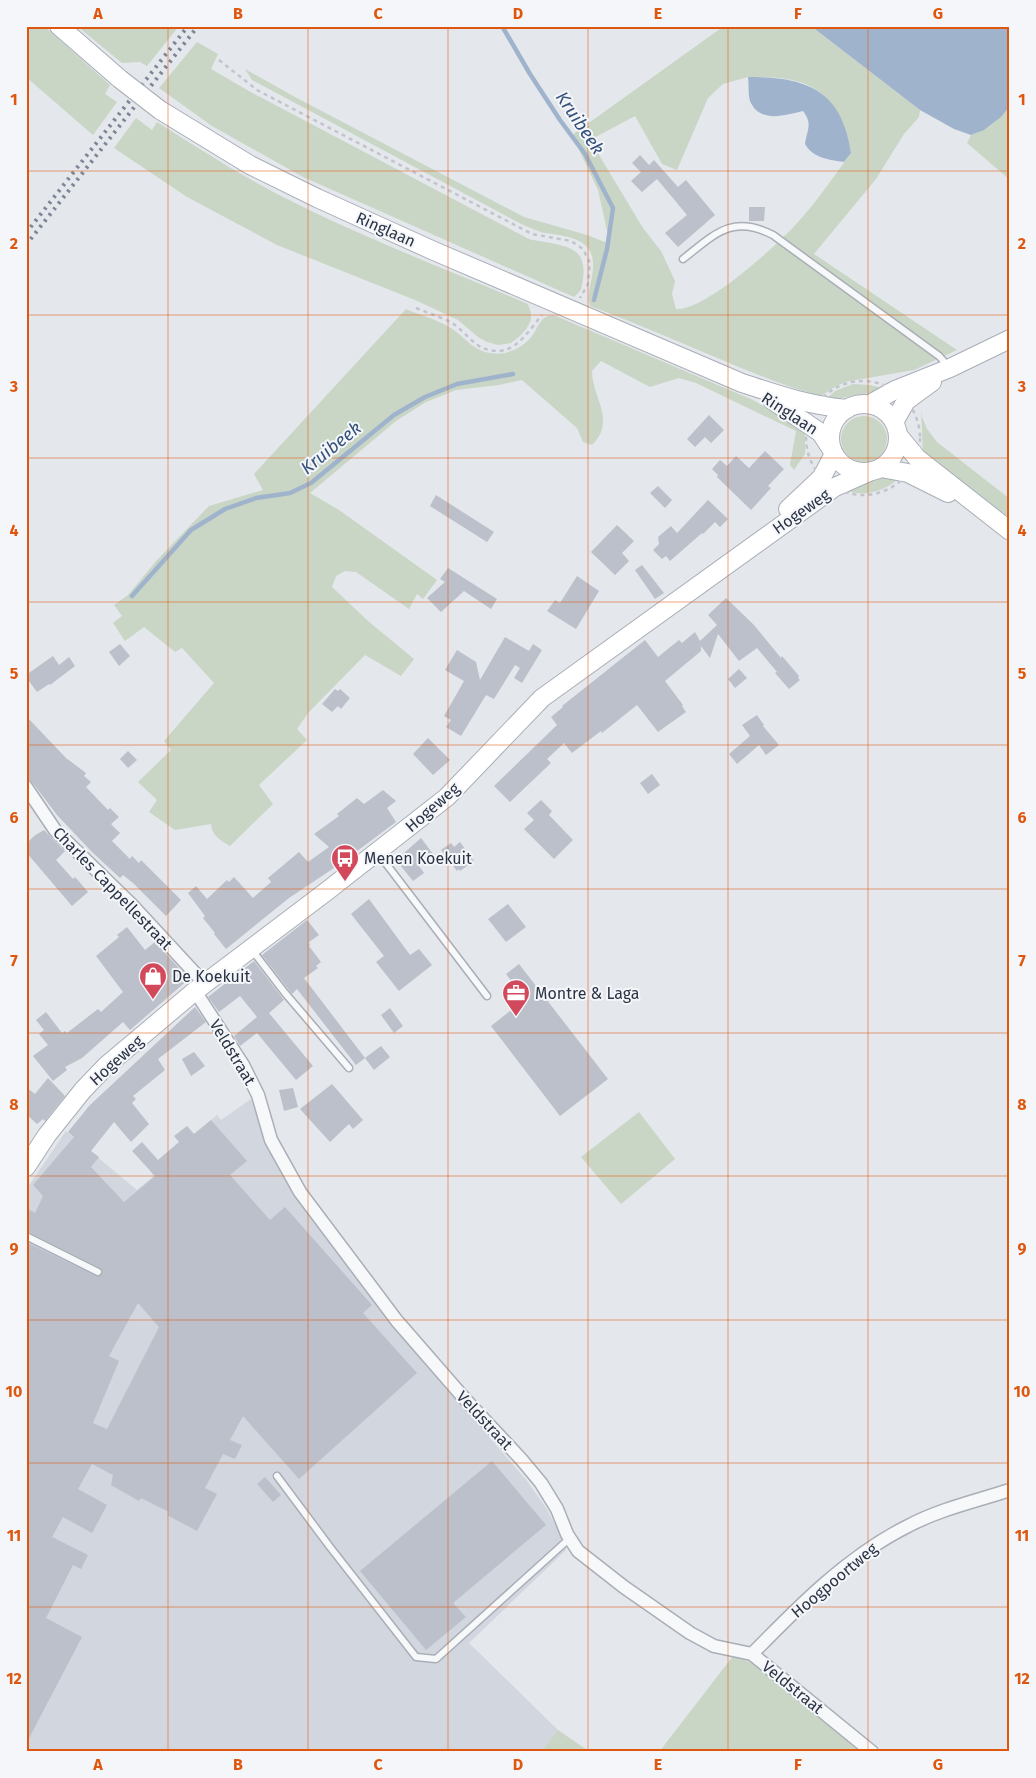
<svg xmlns="http://www.w3.org/2000/svg" width="1036" height="1778" font-family="'Fira Sans',sans-serif">
<rect width="100%" height="100%" fill="#e4e7ec"/>
<!-- built -->
<path fill="#d2d6de" d="M251,1099L268,1145L391,1322L527,1481L546,1508L557,1528L566,1550L469,1643L558,1730L541,1752H26V1190L66,1131L137,1190L154,1176L150,1171L217,1115L221,1120Z"/>
<!-- green -->
<g fill="#c9d6c5" fill-rule="evenodd">
<path d="M26,26H44L110,85L105,94L117,102L93,135L26,77Z"/>
<path d="M77,26H179L147,66L140,62L122,63Z"/>
<path d="M724,26H811L920,110L919,117L904,134L876,179L814,254L957,350L914,370L845,382L833,388L821,396C793,389 767,378 741,368C691,347 641,325 590,306C586,293 593,280 593,267C595,238 566,236 545,233C538,232 530,227 523,225L252,80L245,69L295,97L524,217L587,235L610,244L598,190L572,135ZM748,77C774,77 806,77 825,97C832,103 846,142 851,153C834,176 818,200 799,221C780,243 704,312 676,309L672,294L675,281L661,251L643,228L590,140L635,116L662,164L677,170L708,98L723,84Z"/>
<path d="M197,42L218,54L211,69L249,91L529,239C566,247 592,243 581,290L574,297L303,177L212,126L159,88Z"/>
<path d="M1010,106V180L967,143L971,135C988,129 999,120 1010,106Z"/>
<path d="M136,118L152,130L157,122C198,148 238,174 281,196C361,237 446,269 528,304L531,313V320L527,328L520,336L511,343L498,345L487,342L478,337L458,320L415,300L277,245L187,197L114,148Z"/>
<path d="M406,309C419,315 436,319 449,327C464,335 472,351 491,353C505,356 523,348 532,336C539,327 541,313 556,316L753,400L805,431V454L794,470L790,465L796,431L696,383L679,378L650,387L601,361L592,371C592,398 617,420 592,445L583,442L577,428L522,380L499,385L456,390L426,402L396,421L310,493L339,510L437,580L423,599L417,594L409,609L356,572L345,571L336,576L332,587L368,621L414,659L401,676L365,655L308,713L297,729L307,740L259,785L273,804L230,846C220,840 212,836 211,824L175,830L149,812L157,800L138,782L171,750L164,741L214,683L182,648L175,652L144,627L125,641L113,623L122,616L114,605L128,595L157,560L209,506L263,490L254,474Z"/>
<path d="M853,384L870,385L886,389C874,394 867,393 855,395C844,397 836,400 824,401L835,391Z"/>
<path d="M921,409L922,417L927,429L937,442L1010,499V518L923,454Z"/>
<circle cx="864" cy="439" r="23"/>
<path d="M890,476L900,477C886,492 861,498 843,489L856,483Z"/>
<path d="M639,1112L675,1159L621,1204L581,1157Z"/>
<path d="M733,1656L750,1662L774,1677L864,1752H659Z"/>
<path d="M558,1730L590,1752H541Z"/>
</g>
<!-- water -->
<g fill="#9fb4cc">
<path d="M811,26H1010V106L1001,117L984,130L971,135L954,129L920,110Z"/>
<path d="M748,77C807,77 842,90 851,153L844,162C829,160 813,158 805,144C807,129 813,124 803,111C785,115 760,124 750,101C748,94 749,85 748,77Z"/>
</g>
<g fill="none" stroke-linecap="round" stroke-linejoin="round">
<!-- stream -->
<g stroke="#9fb4cc" stroke-width="4.5">
<path d="M502,26L530,74L560,120L585,154L613,208L607,249L594,300"/>
<path d="M132,596L191,530L225,509L256,498L290,493L311,483L394,415L425,397L457,384L513,374"/>
</g>
</g>
<!-- building -->
<g fill="#bbc0ca" fill-rule="evenodd">
<path d="M640,155L649,165L654,160L678,187L686,180L715,215L678,247L665,233L687,215L657,179L642,192L631,181L641,172L632,163Z"/>
<path d="M749,207H765L764,221H749Z"/>
<path d="M709,415L724,430L711,443L705,437L695,447L687,439Z"/>
<path d="M765,451L784,469L768,486L771,488L751,510L717,477L718,475L712,469L720,460L727,466L736,456L749,468Z"/>
<path d="M658,486L672,500L665,508L650,493Z"/>
<path d="M436,495L494,532L487,542L430,506Z"/>
<path d="M708,500L728,519L720,527L715,522L703,534L702,533L670,561L666,556L662,559L653,550L659,544L658,537L671,526L677,533Z"/>
<path d="M617,525L634,541L622,553L629,561L615,575L591,552Z"/>
<path d="M642,565L664,593L655,599L635,570Z"/>
<path d="M448,568L497,599L491,609L464,591L441,612L427,598L445,582L440,579Z"/>
<path d="M577,576L599,591L576,629L547,611L555,600L560,603Z"/>
<path d="M726,598L754,625L781,658L782,656L799,676L798,678L800,680L789,689L775,673L777,672L757,648L739,661L718,634L710,658L701,646V651L665,681L683,705L682,706L686,712L658,732L637,705L602,733L601,731L572,753L564,743L547,759L551,763L510,802L494,786L557,725L551,717L563,707L562,706L645,640L658,657L679,640L682,643L695,632L700,641L717,625L708,615Z"/>
<path d="M505,637L529,651L533,644L542,650L522,683L514,678L520,668L515,665L494,699L486,695L461,736L446,727L451,720L444,716L464,681L445,670L457,650L476,662L480,680Z"/>
<path d="M120,644L130,656L119,666L109,652Z"/>
<path d="M53,656L59,665L69,657L75,666L50,685L49,684L37,692L26,677V675Z"/>
<path d="M739,669L747,678L735,688L728,679Z"/>
<path d="M335,689L338,691L340,689L350,698L341,709L338,706L332,712L322,704Z"/>
<path d="M757,715L764,725L763,726L779,745L766,755L759,745L737,764L729,754L750,736L742,725Z"/>
<path d="M26,716L66,758L86,773L84,776L91,782L86,787L108,810L110,808L119,817L111,824L120,833L112,841L130,859L132,856L139,863L141,860L181,900L166,916L133,883L123,875L120,878L92,852L57,815L32,782L26,779Z"/>
<path d="M428,738L450,760L433,775L413,754Z"/>
<path d="M128,751L137,760L128,768L120,759Z"/>
<path d="M652,774L660,785L648,794L640,783Z"/>
<path d="M383,790L396,801L387,808L396,822L337,866L289,898L226,949L214,934L215,933L203,918L205,916L188,893L196,886L207,899L227,880L229,882L234,877L253,898L271,882L268,878L299,852L308,862L329,847L314,834L339,816L337,814L357,798L364,804Z"/>
<path d="M541,800L552,811L549,815L573,840L554,859L524,829L534,820L527,813Z"/>
<path d="M44,830L65,851L56,860L73,879L75,877L88,892L72,906L26,852V844L34,836Z"/>
<path d="M421,838L433,854L419,866L424,873L413,881L396,860Z"/>
<path d="M460,842L474,861L460,871L459,869L457,871L441,850L451,843L454,847Z"/>
<path d="M369,899L410,955L419,949L432,965L399,991L376,962L384,956L351,914Z"/>
<path d="M508,904L526,927L506,942L488,919Z"/>
<path d="M307,920L319,935L309,942L310,945L309,946L321,962L316,966L318,968L304,978L365,1058L356,1065L297,989L292,994L262,955Z"/>
<path d="M127,927L145,950L155,942L189,979L130,1030L123,1022L82,1058L65,1067L67,1070L53,1081L33,1056L48,1045L39,1034L44,1030L36,1020L46,1012L62,1033L65,1031L67,1033L98,1009L101,1012L123,992L96,956L119,937L117,935Z"/>
<path d="M254,961L284,1000L269,1013L313,1066L296,1080L257,1033L240,1046L234,1036L257,1017L240,996L219,1012L208,997Z"/>
<path d="M519,964L608,1079L560,1116L491,1026L525,999L506,974Z"/>
<path d="M195,1007L206,1022L158,1059L165,1070L133,1096L136,1099L132,1103L149,1124L131,1142L114,1122L91,1151L99,1157L91,1167L124,1202L155,1176L132,1151L142,1142L158,1160L179,1142L174,1136L187,1126L194,1134L211,1120L247,1161L230,1175L270,1220L285,1207L372,1305L363,1313L417,1373L299,1479L243,1416L230,1440L242,1445L235,1459L223,1454L205,1488L217,1494L197,1531L167,1515L169,1512L141,1498L139,1501L111,1485L113,1475L92,1464L78,1489L107,1505L92,1533L63,1517L52,1537L88,1555L81,1569L73,1565L46,1618L82,1637L26,1744V1242L96,1276H100L103,1272L100,1268L26,1231V1208L35,1213L43,1196L33,1185L74,1137L68,1132L89,1106ZM138,1303L159,1327L107,1429L93,1423L119,1361L109,1356Z"/>
<path d="M390,1008L403,1026L394,1033L381,1015Z"/>
<path d="M381,1046L390,1057L374,1070L365,1058Z"/>
<path d="M194,1052L205,1066L191,1076L182,1059Z"/>
<path d="M48,1078L65,1096L45,1121L43,1119L37,1124L26,1114V1087L35,1094Z"/>
<path d="M332,1084L363,1120L353,1129L349,1124L330,1142L300,1109Z"/>
<path d="M293,1088L298,1107L284,1111L279,1090Z"/>
<path d="M492,1461L546,1525L453,1603L466,1617L426,1650L360,1571Z"/>
<path d="M265,1477L281,1495L273,1502L257,1484Z"/>
</g>
<g fill="none" stroke-linecap="round" stroke-linejoin="round">
<!-- lane casing -->
<g stroke="#a9aeb7" stroke-width="9">
<g id="lane">
<path d="M683,259C715,234 732,214 773,235L939,356L949,367"/>
<path d="M378,853L487,996"/>
<path d="M252,950L285,993L349,1068"/>
<path d="M26,1236L98,1272"/>
<path d="M277,1476L330,1547L416,1657L436,1659L570,1538"/>
</g>
</g>
<!-- street casing -->
<g stroke="#a9aeb7" stroke-width="15">
<g id="street">
<path d="M26,787L55,830L132,905L205,984"/>
<path d="M195,991L243,1065L258,1095L271,1140L300,1192L397,1321L464,1398L521,1459L541,1483L557,1509L567,1534L578,1551L624,1587L690,1633L714,1646L752,1654L872,1752"/>
<path d="M752,1654C799,1606 848,1556 908,1526C940,1509 976,1501 1010,1490"/>
</g>
</g>
<!-- secondary casing -->
<g stroke="#a9aeb7" stroke-width="20">
<g id="secondary">
<path d="M59,26L120,79"/>
<path d="M160,110L250,165L317,198L434,251L742,383C779,395 807,405 847,409"/>
<path d="M772,400L821,433L832,450"/>
<path d="M870,404L895,390L950,368L1010,339"/>
<circle cx="864" cy="438" r="34"/>
<path d="M894,422L906,401L932,382"/>
<path d="M898,435L917,458L1010,531"/>
<path d="M881,468L908,473L948,493"/>
<path d="M788,509L822,477L834,454"/>
<path d="M26,1167L47,1135L83,1090L106,1066L195,991L327,891L447,797L542,698L835,487L869,472"/>
</g>
</g>
<!-- path -->
<g stroke="#c2c5cb" stroke-width="2.5" stroke-dasharray="4 4" stroke-linecap="butt">
<path d="M219,60L257,90L532,234L571,241L583,249L590,263L588,284L580,298"/>
<path d="M416,308C428,313 441,317 452,323C462,329 474,345 483,348C512,360 526,334 542,315"/>
<circle cx="863" cy="438" r="57"/>
</g>
<!-- lane -->
<use href="#lane" stroke="#f7f8fa" stroke-width="6"/>
<!-- street -->
<use href="#street" stroke="#f7f8fa" stroke-width="12"/>
<!-- secondary -->
<use href="#secondary" stroke="#fff" stroke-width="18"/>
<!-- rail -->
<g stroke="#7d8696" stroke-width="4" stroke-dasharray="2.5 5" stroke-linecap="butt">
<path d="M26,233L188,26"/>
<path d="M26,245L198,26"/>
</g>
<!-- secondary-bridge casing -->
<g stroke="#a9aeb7" stroke-width="20" stroke-linecap="butt">
<path id="secondary-bridge" d="M120,79L160,110"/>
</g>
<!-- secondary-bridge -->
<use href="#secondary-bridge" stroke="#fff" stroke-width="18"/>
</g>
<!-- grid -->
<path fill="none" stroke="#df570f" stroke-width="1" stroke-opacity="0.55" d="M168,26V1752M308,26V1752M448,26V1752M588,26V1752M728,26V1752M868,26V1752M26,171H1010M26,315H1010M26,458H1010M26,602H1010M26,745H1010M26,889H1010M26,1033H1010M26,1176H1010M26,1320H1010M26,1463H1010M26,1607H1010"/>
<!-- icons -->
<defs>
<g id="bus-pin" transform="scale(1.4375)"><path d="M0 17L-7.5 6A9.5 9.5 0 1 1 7.5 6Z" fill="#d1495b" stroke="#f4f6f9"/><path d="M-5-6H5V4H4V6H2V4H-2V6H-4V4H-5ZM-3.5-4V0h7V-4ZM-3.5 1.2v1.5H-2V1.2ZM2 1.2v1.5H3.5V1.2Z" fill="#fff"/></g>
<g id="shop-pin" transform="scale(1.4375)"><path d="M0 17L-7.5 6A9.5 9.5 0 1 1 7.5 6Z" fill="#d1495b" stroke="#f4f6f9"/><path d="M-5-2.5h2.3a2.7 3.5 0 0 1 5.4 0H5L5.5 6h-11ZM-1.5-2.5h3a1.5 2.3 0 0 0-3 0Z" fill="#fff"/></g>
<g id="office-pin" transform="scale(1.4375)"><path d="M0 17L-7.5 6A9.5 9.5 0 1 1 7.5 6Z" fill="#d1495b" stroke="#f4f6f9"/><path d="M-6-3h4V-5.5h4V-3h4V5H-6ZM-1-4.5V-3h2v-1.5ZM-6 0V1H6V0Z" fill="#fff"/></g>
</defs>
<g fill-rule="evenodd">
<use href="#bus-pin" x="345" y="858"/>
<use href="#shop-pin" x="153" y="976"/>
<use href="#office-pin" x="516" y="993"/>
</g>
<g text-anchor="middle" stroke-width="4" stroke-linejoin="round" paint-order="stroke">
<!-- street labels -->
<g font-size="16" fill="#2b3445" stroke="#f4f6f9">
<text transform="translate(386 229) rotate(24)" y="6">Ringlaan</text>
<text transform="translate(790 413) rotate(33)" y="6">Ringlaan</text>
<text transform="translate(801 511) rotate(-35)" y="6">Hogeweg</text>
<text transform="translate(432 807) rotate(-41)" y="6">Hogeweg</text>
<text transform="translate(113 888) rotate(46)" y="6">Charles Cappellestraat</text>
<text transform="translate(233 1052) rotate(59)" y="6">Veldstraat</text>
<text transform="translate(116 1060) rotate(-42)" y="6">Hogeweg</text>
<text transform="translate(485 1420) rotate(47)" y="6">Veldstraat</text>
<text transform="translate(834 1580) rotate(-40)" y="6">Hoogpoortweg</text>
<text transform="translate(793 1687) rotate(39)" y="6">Veldstraat</text>
</g>
<!-- poi labels -->
<g font-size="16" fill="#2b3445" stroke="#f4f6f9" text-anchor="start">
<text x="364" y="864">Menen Koekuit</text>
<text x="172" y="982">De Koekuit</text>
<text x="535" y="999">Montre &amp; Laga</text>
</g>
<!-- water labels -->
<g font-size="18" font-style="italic" fill="#34527a" stroke="#f4f6f9">
<text transform="translate(580 123) rotate(56)" y="6">Kruibeek</text>
<text transform="translate(331 448) rotate(-39)" y="6">Kruibeek</text>
</g>
</g>
<!-- border -->
<rect width="1036" height="1778" fill="none" stroke="#f4f6f9" stroke-width="55"/>
<rect x="28" y="28" width="980" height="1722" fill="none" stroke="#df570f" stroke-width="2"/>
<g font-size="16" text-anchor="middle" font-weight="bold" fill="#df570f">
<text x="98" y="19">A</text>
<text x="238" y="19">B</text>
<text x="378" y="19">C</text>
<text x="518" y="19">D</text>
<text x="658" y="19">E</text>
<text x="798" y="19">F</text>
<text x="938" y="19">G</text>
<text x="14" y="105">1</text>
<text x="1022" y="105">1</text>
<text x="14" y="249">2</text>
<text x="1022" y="249">2</text>
<text x="14" y="392">3</text>
<text x="1022" y="392">3</text>
<text x="14" y="536">4</text>
<text x="1022" y="536">4</text>
<text x="14" y="679">5</text>
<text x="1022" y="679">5</text>
<text x="14" y="823">6</text>
<text x="1022" y="823">6</text>
<text x="14" y="966">7</text>
<text x="1022" y="966">7</text>
<text x="14" y="1110">8</text>
<text x="1022" y="1110">8</text>
<text x="14" y="1254">9</text>
<text x="1022" y="1254">9</text>
<text x="14" y="1397">10</text>
<text x="1022" y="1397">10</text>
<text x="14" y="1541">11</text>
<text x="1022" y="1541">11</text>
<text x="14" y="1684">12</text>
<text x="1022" y="1684">12</text>
<text x="98" y="1770">A</text>
<text x="238" y="1770">B</text>
<text x="378" y="1770">C</text>
<text x="518" y="1770">D</text>
<text x="658" y="1770">E</text>
<text x="798" y="1770">F</text>
<text x="938" y="1770">G</text>
</g>
</svg>
